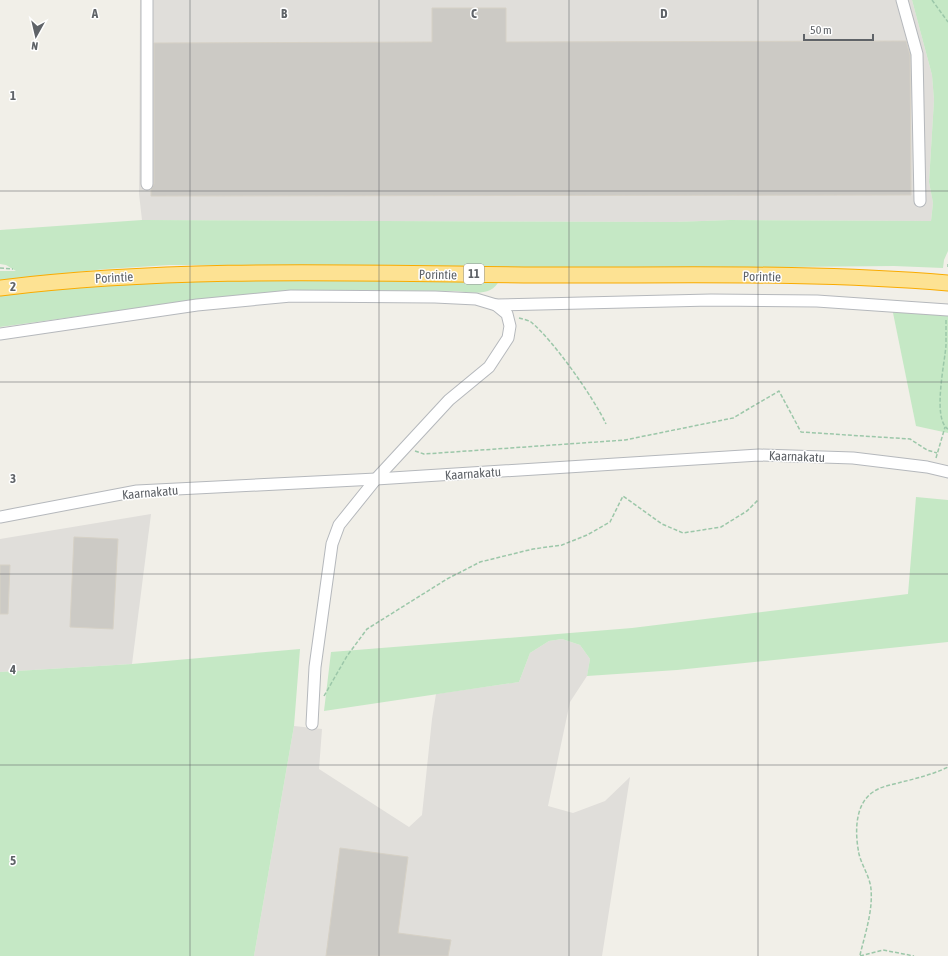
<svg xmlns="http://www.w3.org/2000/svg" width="948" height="956" font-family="'Asap Condensed',sans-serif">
<rect width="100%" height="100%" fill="#f1efe8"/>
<!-- industrial -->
<g fill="#e0deda">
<path d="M140,0H912L932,75L934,100L929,182L933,203L931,221L730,220L674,222L142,220L139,194Z"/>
<path d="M151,514L132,664L0,672V539Z"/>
<path d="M562,639L580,645L590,659L587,676L570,702L548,806L573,813L605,801L630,777L602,956H254L294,726L322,729L319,769L409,827L422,815L432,719L436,694L519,682L530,653L549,641Z"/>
</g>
<!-- green -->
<g fill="#c5e8c5">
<path d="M912,0H948V251L944,260L943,268L894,266L689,268L170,265L106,269L0,280V271H16L6,265L0,264V230L142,220L674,222L730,220L931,221L933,203L929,182L934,100L932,75Z"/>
<path d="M500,279C492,298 472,292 454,291L291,290L124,310L0,327V295C166,276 333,280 500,279Z"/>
<path d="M891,303L948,307V433L916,426Z"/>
<path d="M916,497L948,500V642L677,670L587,676L590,659L580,645L562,639L549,641L530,653L519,682L324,711L331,652L632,628L908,594Z"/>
<path d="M300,649L294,726L254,956H0V672L132,664Z"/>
</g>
<!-- building -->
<g fill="#cccac5" stroke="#d6d1c6">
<path d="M432,8H506V42L906,41L910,55L911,195L151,196V189L154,184V43L432,42Z"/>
<path d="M74,537L118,539L113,629L70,627Z"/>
<path d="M0,565H10L8,614H0Z"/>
<path d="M340,848L408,857L398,933L451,940L448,956H326Z"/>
</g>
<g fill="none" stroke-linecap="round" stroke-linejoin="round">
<!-- minor casing -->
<g stroke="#b5b8bc" stroke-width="13">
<g id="minor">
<path d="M902,0L917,54L920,201"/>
<path d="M147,184V0"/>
<path d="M496,305L711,300L817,301L948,310"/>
<path d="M0,334L197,305L291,296L435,297L476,299L496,305L507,314L510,326L508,338L489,367L449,400L376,479L339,525L332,544L315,667L312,724"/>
<path d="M0,517L137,491L376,479L759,455L853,458L927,467L948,472"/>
</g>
</g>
<!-- highway casing -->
<g stroke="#f9ab00" stroke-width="17">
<path id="highway" d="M0,288C174,267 349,273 524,275C665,276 807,271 948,283"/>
</g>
<!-- path -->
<g stroke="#9cc7a9" stroke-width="1.5" stroke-dasharray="4 2" stroke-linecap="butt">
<path d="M932,0L948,22"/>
<path d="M948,267V264"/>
<path d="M0,268L13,269"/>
<path d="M519,318C523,319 528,320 531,322C553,340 594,398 606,424"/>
<path d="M946,320C946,328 946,336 946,345C945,362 932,419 948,429"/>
<path d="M415,451L424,454L625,440L733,418L779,391L801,432L910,439L927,450L937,453"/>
<path d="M936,458L945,427"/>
<path d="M324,696L347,656L367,629L447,579L480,562L533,549L562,545L587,535L610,522L623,496L662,524L683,533L721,527L747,511L758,500"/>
<path d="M860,955C865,934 873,911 871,889C870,877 862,866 859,854C855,834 854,805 873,792C881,786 892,785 902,782C918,778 934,774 948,767"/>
<path d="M860,956L883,950L914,956"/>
</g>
<!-- minor -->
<use href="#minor" stroke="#fff" stroke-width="11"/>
<!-- highway -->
<use href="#highway" stroke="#fde293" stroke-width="15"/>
</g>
<!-- grid -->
<path fill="none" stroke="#5f6368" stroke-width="1" stroke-opacity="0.55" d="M190,0V956M379,0V956M569,0V956M758,0V956M0,191H948M0,382H948M0,574H948M0,765H948"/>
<g text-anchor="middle" stroke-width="3" stroke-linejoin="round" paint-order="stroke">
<!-- shield labels -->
<rect fill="#fff" stroke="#8f9295" stroke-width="1" x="464" y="264" width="20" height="20" rx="3"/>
<g font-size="12" font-weight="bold" fill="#5f6368">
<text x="474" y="278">11</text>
</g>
<!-- street labels -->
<g font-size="13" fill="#5f6368" stroke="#fff">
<text transform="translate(438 274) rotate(1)" y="5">Porintie</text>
<text transform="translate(762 276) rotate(1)" y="5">Porintie</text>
<text transform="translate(114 277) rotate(-3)" y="5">Porintie</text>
<text transform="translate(797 456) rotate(2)" y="5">Kaarnakatu</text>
<text transform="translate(473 473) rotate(-4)" y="5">Kaarnakatu</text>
<text transform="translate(150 492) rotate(-5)" y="5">Kaarnakatu</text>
</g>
</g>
<g font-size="13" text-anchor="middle" font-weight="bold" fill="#5f6368" stroke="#fff" stroke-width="3" stroke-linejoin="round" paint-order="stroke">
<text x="95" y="18">A</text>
<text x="284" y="18">B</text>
<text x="474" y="18">C</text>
<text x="664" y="18">D</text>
<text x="13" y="100">1</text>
<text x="13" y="291">2</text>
<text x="13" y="483">3</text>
<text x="13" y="674">4</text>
<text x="13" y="865">5</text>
</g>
<!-- north arrow -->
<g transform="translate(36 36) rotate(188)" stroke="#ffffff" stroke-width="3" paint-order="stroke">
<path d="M0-3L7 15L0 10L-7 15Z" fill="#5f6368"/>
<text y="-6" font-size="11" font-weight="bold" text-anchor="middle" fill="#5f6368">N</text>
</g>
<!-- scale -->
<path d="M804 34v6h69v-6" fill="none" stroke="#5f6368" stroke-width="2"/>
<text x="810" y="34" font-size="12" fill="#5f6368" stroke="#ffffff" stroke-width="3" paint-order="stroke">50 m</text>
</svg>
